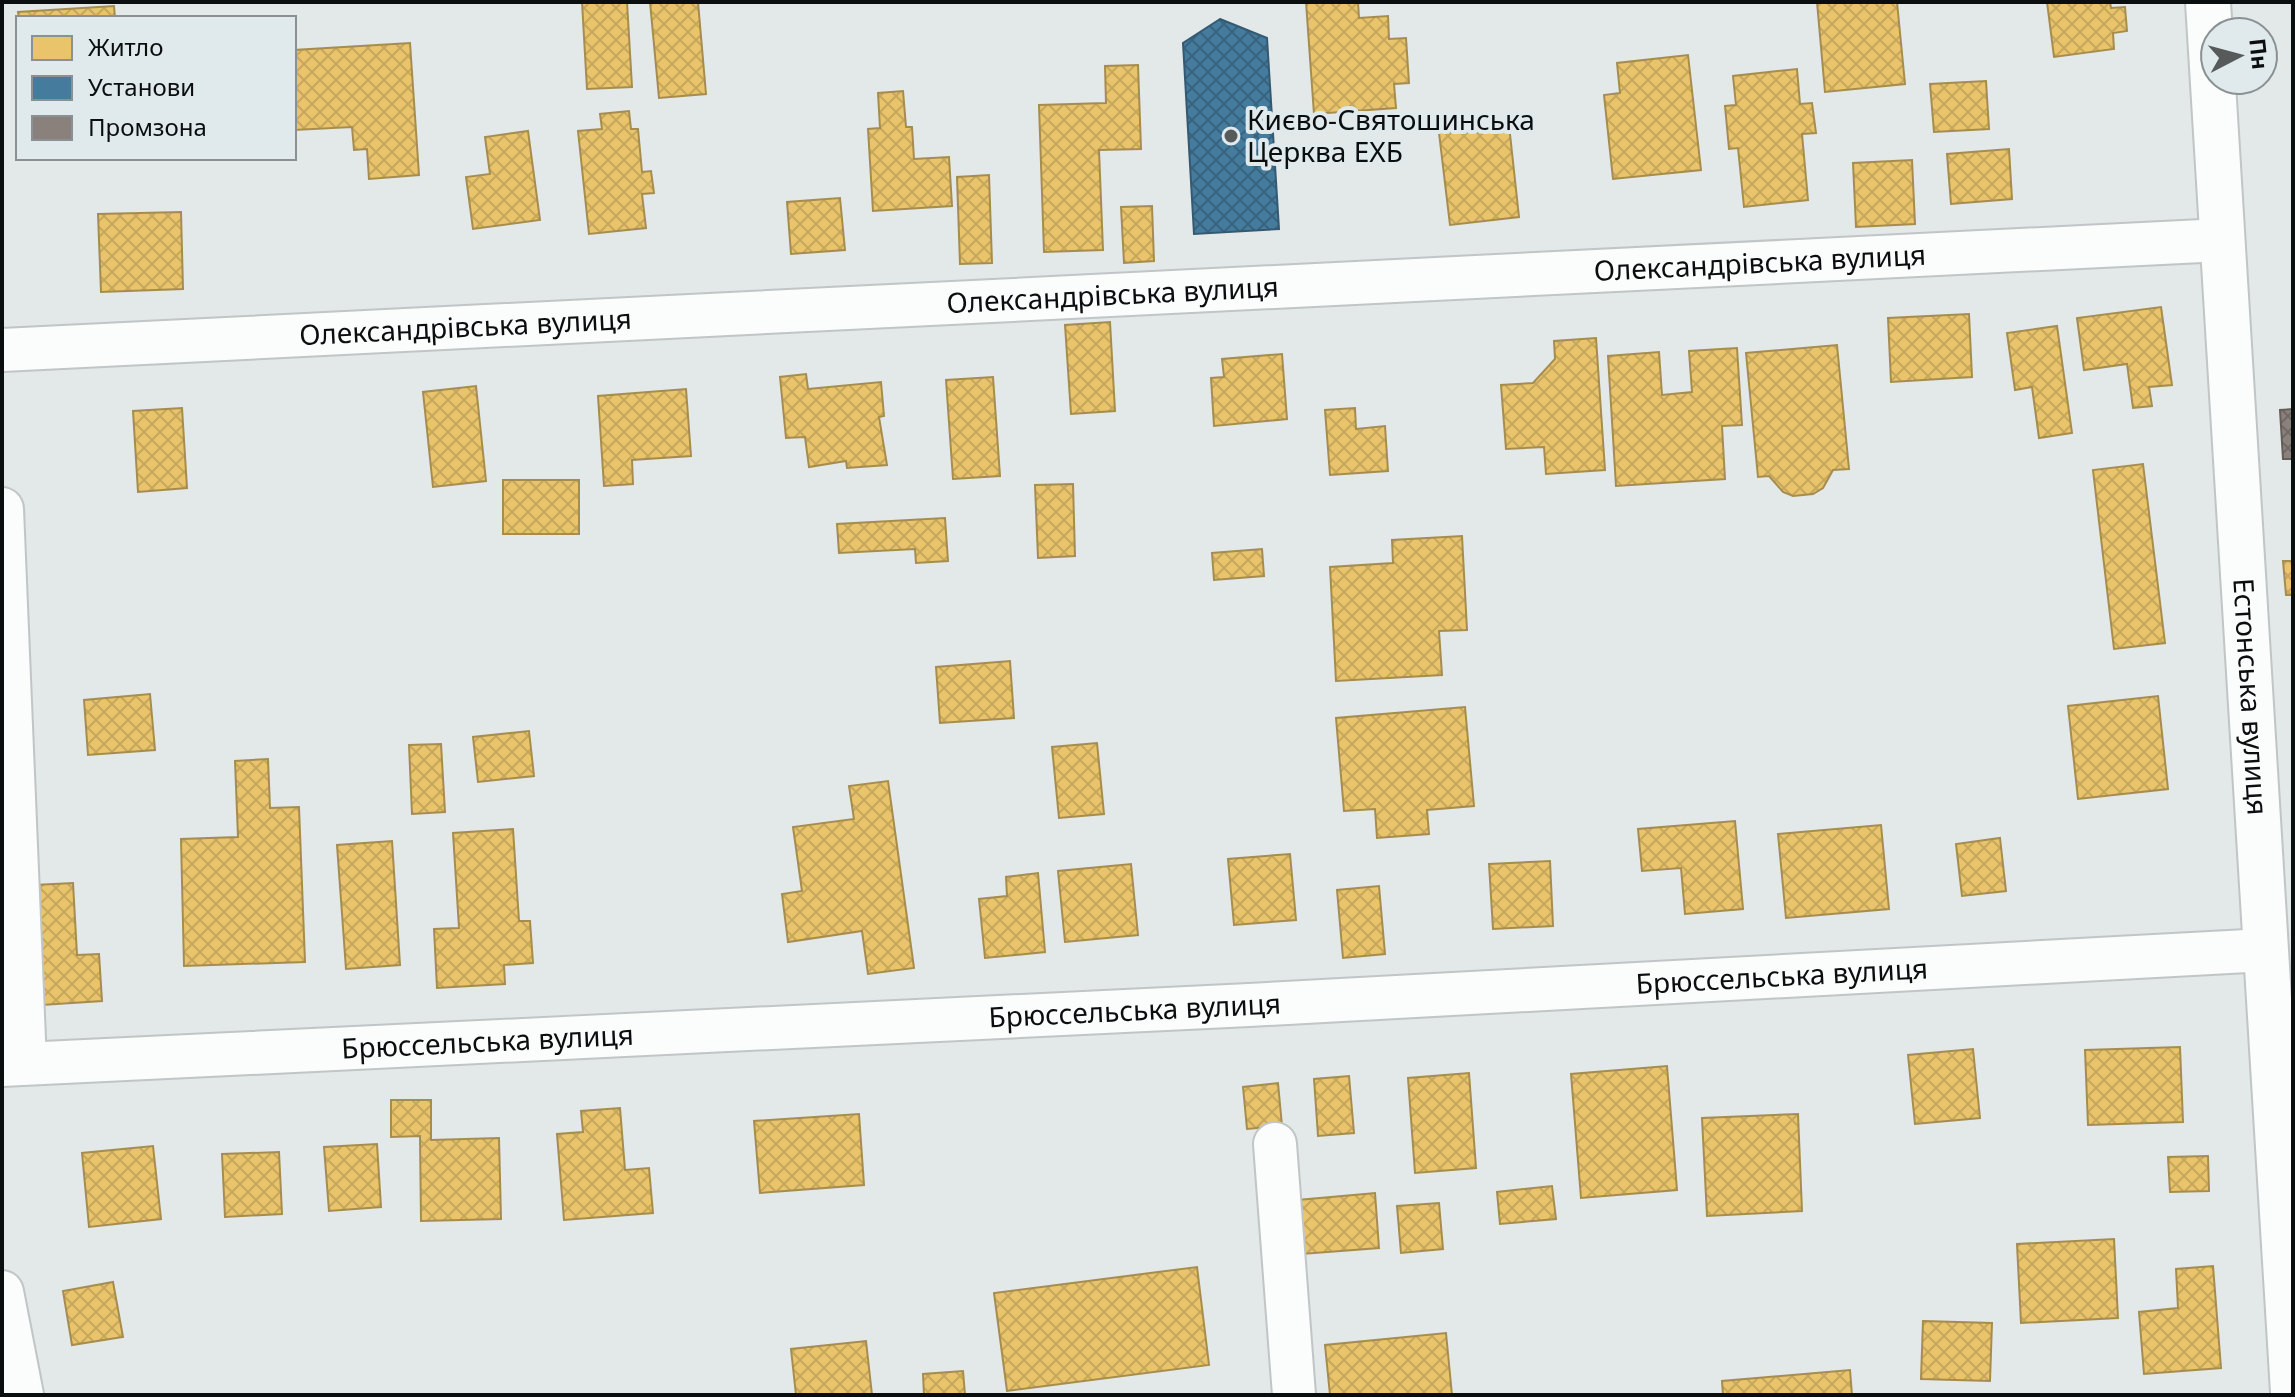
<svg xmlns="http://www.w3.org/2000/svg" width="2295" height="1397" font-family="'Noto Sans',sans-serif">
<defs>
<pattern id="homes-cross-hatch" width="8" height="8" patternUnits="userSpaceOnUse" patternTransform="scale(2)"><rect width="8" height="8" fill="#e9c46a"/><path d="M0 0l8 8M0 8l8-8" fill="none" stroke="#c6a75b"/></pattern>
<pattern id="public-cross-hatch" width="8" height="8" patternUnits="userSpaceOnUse" patternTransform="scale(2)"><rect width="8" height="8" fill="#457b9d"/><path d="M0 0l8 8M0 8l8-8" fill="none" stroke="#38637e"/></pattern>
<pattern id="industry-cross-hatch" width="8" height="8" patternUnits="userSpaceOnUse" patternTransform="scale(2)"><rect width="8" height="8" fill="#8a817c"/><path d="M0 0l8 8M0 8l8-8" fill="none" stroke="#6f6864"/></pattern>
</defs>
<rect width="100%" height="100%" fill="#e3e8e8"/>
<!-- homes -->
<g fill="url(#homes-cross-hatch)" stroke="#a68d4f" stroke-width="2">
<path d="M582,2H627L632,87L587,89Z"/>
<path d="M650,2H698L706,94L659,98Z"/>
<path d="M1306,2H1358L1359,18L1388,16L1389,39L1406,38L1409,83L1394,84L1396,108L1314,114Z"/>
<path d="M1817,2H1897L1905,84L1825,92Z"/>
<path d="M2047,2H2110L2111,8L2125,7L2127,31L2113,33L2114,49L2054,57Z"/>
<path d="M114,6L115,18H19L18,12Z"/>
<path d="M410,43L419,175L369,179L367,149L354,150L352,127L294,130V50Z"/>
<path d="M1688,55L1701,170L1613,179L1604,95L1620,93L1617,63Z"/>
<path d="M1138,65L1141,149L1099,150L1103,250L1044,252L1039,105L1106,103L1105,66Z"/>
<path d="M1797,69L1800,104L1812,103L1816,133L1802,134L1808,200L1744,207L1738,148L1729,149L1725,106L1736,105L1733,76Z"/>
<path d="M1986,81L1989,129L1934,132L1930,84Z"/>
<path d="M903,91L906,127H912L914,159L949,157L952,206L873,211L868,129L880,128L878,93Z"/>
<path d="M629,111L631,129H638L642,172L651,171L654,193L642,194L646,228L589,234L578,131L602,129L600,114Z"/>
<path d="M1509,125L1519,217L1450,225L1439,133Z"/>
<path d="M528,131L540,220L473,229L466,177L490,174L485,137Z"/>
<path d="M2009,149L2012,199L1951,204L1947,154Z"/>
<path d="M1912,160L1915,224L1856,227L1853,163Z"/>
<path d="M989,175L992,263L960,264L957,177Z"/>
<path d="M840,198L845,250L791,254L787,202Z"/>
<path d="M1152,206L1154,261L1124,263L1121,207Z"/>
<path d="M181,212L183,289L101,292L98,214Z"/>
<path d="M2161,307L2172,385L2149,387L2152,406L2133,408L2127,364L2084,370L2077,318Z"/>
<path d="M1969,314L1972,377L1891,382L1888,318Z"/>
<path d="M1110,322L1115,411L1071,414L1065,325Z"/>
<path d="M2057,326L2072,433L2039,438L2032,387L2015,390L2007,333Z"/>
<path d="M1596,338L1605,470L1546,474L1544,447L1506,449L1501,385L1533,383L1555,359L1554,341Z"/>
<path d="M1837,345L1849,469L1833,470L1823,488L1813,494L1793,496L1783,492L1769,476L1758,477L1746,353Z"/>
<path d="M1737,348L1742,425L1722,426L1725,479L1616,486L1608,356L1659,352L1662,395L1692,392L1689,351Z"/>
<path d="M1282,354L1287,419L1214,426L1211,378L1224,377L1222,359Z"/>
<path d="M806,374L808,389L881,382L884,416L879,417L887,465L847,468L846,461L809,467L805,437L786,438L780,377Z"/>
<path d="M993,377L1000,476L953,479L946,380Z"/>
<path d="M476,386L486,481L433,487L423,392Z"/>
<path d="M686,389L691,456L632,460L633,484L604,486L598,396Z"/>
<path d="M182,408L187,488L138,492L133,411Z"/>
<path d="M1355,408L1356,429L1385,426L1388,471L1330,475L1325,410Z"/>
<path d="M2143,464L2165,643L2114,649L2093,470Z"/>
<rect x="503" y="480" width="76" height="54"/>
<path d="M1073,484L1075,556L1038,558L1035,485Z"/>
<path d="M945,518L948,561L916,563L915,549L839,553L837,524Z"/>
<path d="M1462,536L1467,630L1439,631L1442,675L1336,681L1330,567L1393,563L1392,540Z"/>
<path d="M1262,549L1264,576L1214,580L1212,553Z"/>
<path d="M2283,561H2293V595H2286Z"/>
<path d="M1010,661L1014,718L940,723L936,667Z"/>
<path d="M150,694L155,750L88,755L84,700Z"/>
<path d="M2158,696L2168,789L2078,799L2068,706Z"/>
<path d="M1465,707L1474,806L1427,810L1429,834L1377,838L1375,809L1344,811L1336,718Z"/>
<path d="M529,731L534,776L478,782L473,737Z"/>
<path d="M1097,743L1104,814L1059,818L1052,747Z"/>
<path d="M441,744L445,812L412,814L409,745Z"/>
<path d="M268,759L270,808L299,807L305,962L184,966L181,839L238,837L235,761Z"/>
<path d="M888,781L914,968L868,974L862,931L788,942L782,894L802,891L793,827L854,819L849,786Z"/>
<path d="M1735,821L1743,909L1685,914L1681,868L1642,871L1638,829Z"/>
<path d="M1881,825L1889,909L1786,918L1778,834Z"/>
<path d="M513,829L519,921H530L533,963L504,965L505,984L437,988L434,929L459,928L453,833Z"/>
<path d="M2000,838L2006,891L1962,896L1956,844Z"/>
<path d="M392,841L400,965L346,969L337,845Z"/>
<path d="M1290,854L1296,920L1234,925L1228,859Z"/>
<path d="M1550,861L1553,926L1493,929L1489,864Z"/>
<path d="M1131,864L1138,935L1065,942L1058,871Z"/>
<path d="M1038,873L1045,952L985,958L979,899L1007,896L1006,877Z"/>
<path d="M73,883L77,955L99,954L102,1001L42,1005L34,885Z"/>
<path d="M1379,886L1385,954L1343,958L1337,890Z"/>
<path d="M2180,1047L2183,1122L2088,1125L2085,1050Z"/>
<path d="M1973,1049L1980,1118L1915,1124L1908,1055Z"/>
<path d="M1667,1066L1677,1190L1581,1198L1571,1074Z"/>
<path d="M1469,1073L1476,1168L1415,1173L1408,1078Z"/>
<path d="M1349,1076L1354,1133L1318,1136L1314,1079Z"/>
<path d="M1278,1083L1282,1126L1247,1129L1243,1087Z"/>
<path d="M391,1100H431V1140L499,1138L501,1219L421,1221L420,1136L391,1137Z"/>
<path d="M620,1108L625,1170L649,1168L653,1213L564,1220L557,1134L583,1132L581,1111Z"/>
<path d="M859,1114L864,1185L760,1193L754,1121Z"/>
<path d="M1798,1114L1802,1211L1707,1216L1702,1118Z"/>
<path d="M377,1144L381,1207L329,1211L324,1147Z"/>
<path d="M153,1146L161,1219L89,1227L82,1153Z"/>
<path d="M279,1152L282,1214L225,1217L222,1154Z"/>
<path d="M2208,1156L2209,1191L2170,1192L2168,1157Z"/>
<path d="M1552,1186L1556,1219L1500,1224L1497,1192Z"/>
<path d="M1375,1193L1379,1248L1302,1254L1298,1200Z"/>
<path d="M1439,1203L1443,1249L1401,1253L1397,1206Z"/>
<path d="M2114,1239L2118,1318L2021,1323L2017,1244Z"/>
<path d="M2213,1266L2221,1368L2144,1374L2139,1312L2178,1308L2176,1269Z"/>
<path d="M1197,1267L1209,1365L1007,1391L994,1293Z"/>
<path d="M113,1282L123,1337L72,1345L63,1291Z"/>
<path d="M1923,1321L1992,1323L1990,1381L1921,1379Z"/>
<path d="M1446,1333L1452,1395H1330L1325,1345Z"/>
<path d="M866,1341L872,1395H796L791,1349Z"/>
<path d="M1850,1370L1852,1395H1723L1722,1381Z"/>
<path d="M963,1371L965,1395H924L923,1374Z"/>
</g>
<!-- public -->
<path fill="url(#public-cross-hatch)" stroke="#345a72" stroke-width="2" d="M1220,19L1267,38L1279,229L1194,234L1183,43Z"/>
<!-- industry -->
<path fill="url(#industry-cross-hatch)" stroke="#645e5b" stroke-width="2" d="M2293,409V459H2283L2280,410Z"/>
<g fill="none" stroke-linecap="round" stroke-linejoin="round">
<!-- minor casing -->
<g stroke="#c1c5c6" stroke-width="46">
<g id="minor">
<path id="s1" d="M2,350L2222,240"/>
<path d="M2,509L25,1063"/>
<path id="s2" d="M2,1065L1249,1005L2266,950"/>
<path d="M1275,1144L1294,1395"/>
<path d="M2,1292L22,1395"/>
</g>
</g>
<!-- tertiary casing -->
<g stroke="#c1c5c6" stroke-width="48">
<g id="tertiary">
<path id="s3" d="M2208,2L2293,1392"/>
</g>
</g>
<!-- minor -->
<use href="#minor" stroke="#fbfcfc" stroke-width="42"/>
<!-- tertiary -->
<use href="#tertiary" stroke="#fbfcfc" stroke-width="44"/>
</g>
<!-- markers -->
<circle fill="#575a5b" stroke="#e0e9eb" stroke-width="3" cx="1231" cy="136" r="8"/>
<g text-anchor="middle" stroke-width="8" stroke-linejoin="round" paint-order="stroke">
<!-- poi labels -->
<g font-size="28" fill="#0b0e0f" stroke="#e0e9eb" text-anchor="start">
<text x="1247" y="130">Києво-Святошинська<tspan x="1247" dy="32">Церква ЕХБ</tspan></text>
</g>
<!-- street labels -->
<g font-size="28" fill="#0b0e0f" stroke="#e0e9eb">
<text dy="10" stroke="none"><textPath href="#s1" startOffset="1760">Олександрівська вулиця</textPath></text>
<text dy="10" stroke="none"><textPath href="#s1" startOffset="1112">Олександрівська вулиця</textPath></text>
<text dy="10" stroke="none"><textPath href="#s1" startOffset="464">Олександрівська вулиця</textPath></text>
<text dy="10" stroke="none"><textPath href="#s3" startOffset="696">Естонська вулиця</textPath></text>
<text dy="10" stroke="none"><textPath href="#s2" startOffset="1782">Брюссельська вулиця</textPath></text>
<text dy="10" stroke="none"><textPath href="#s2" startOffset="1134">Брюссельська вулиця</textPath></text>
<text dy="10" stroke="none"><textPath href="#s2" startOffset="486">Брюссельська вулиця</textPath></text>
</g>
</g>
<!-- border -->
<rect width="2295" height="1397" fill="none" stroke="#0b0e0f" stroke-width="8"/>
<!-- legend -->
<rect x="16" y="16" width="280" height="144" fill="#e0e9eb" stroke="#8b9193" stroke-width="2"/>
<rect x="32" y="36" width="40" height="24" fill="#e9c46a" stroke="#8b9193" stroke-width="2"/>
<text x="88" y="56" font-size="24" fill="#0b0e0f">Житло</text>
<rect x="32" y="76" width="40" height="24" fill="#457b9d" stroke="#8b9193" stroke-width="2"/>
<text x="88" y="96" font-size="24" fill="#0b0e0f">Установи</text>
<rect x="32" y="116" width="40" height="24" fill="#8a817c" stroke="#8b9193" stroke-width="2"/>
<text x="88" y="136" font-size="24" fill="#0b0e0f">Промзона</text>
<!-- north arrow -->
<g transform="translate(2239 56) rotate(84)"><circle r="38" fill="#e0e9eb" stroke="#8b9193" stroke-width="2"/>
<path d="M0-6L14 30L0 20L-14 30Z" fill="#575a5b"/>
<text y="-12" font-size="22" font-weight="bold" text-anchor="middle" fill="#0b0e0f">Пн</text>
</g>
</svg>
